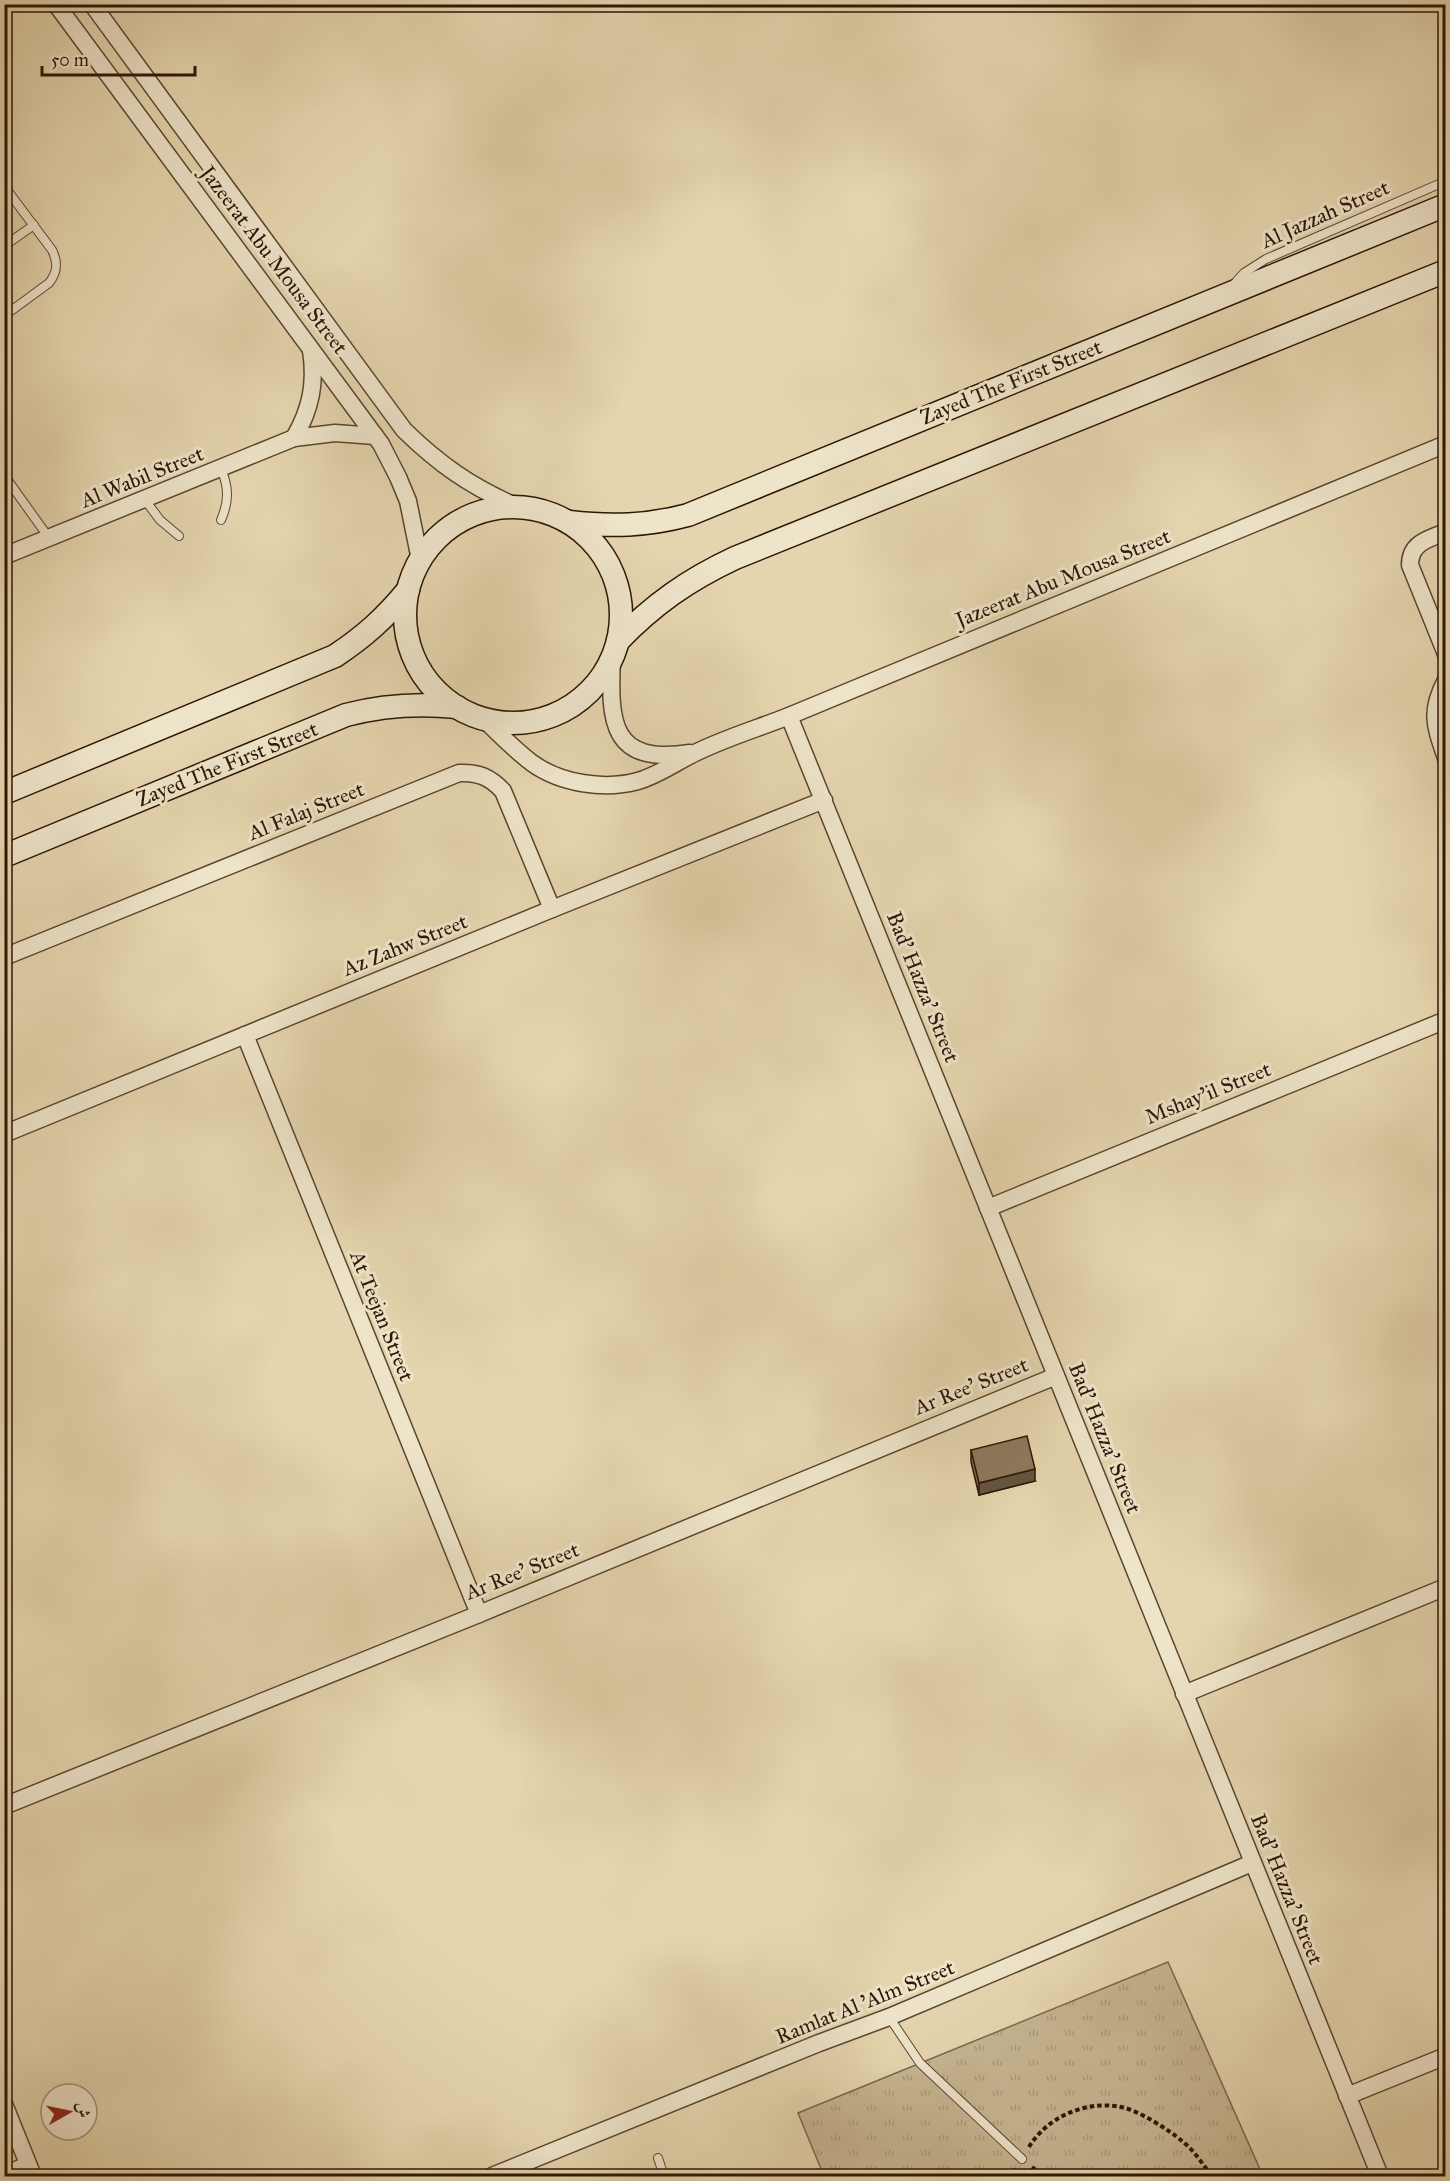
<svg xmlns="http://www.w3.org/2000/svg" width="1450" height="2181" font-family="'IM FELL Great Primer',Amiri,serif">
<defs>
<pattern id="grass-tufts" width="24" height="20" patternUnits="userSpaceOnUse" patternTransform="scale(1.5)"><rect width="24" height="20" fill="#c6b591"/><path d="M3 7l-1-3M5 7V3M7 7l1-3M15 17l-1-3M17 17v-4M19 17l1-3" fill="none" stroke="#aa9b7c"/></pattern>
</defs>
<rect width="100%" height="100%" fill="#e5d5ae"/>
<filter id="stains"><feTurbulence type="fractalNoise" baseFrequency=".00333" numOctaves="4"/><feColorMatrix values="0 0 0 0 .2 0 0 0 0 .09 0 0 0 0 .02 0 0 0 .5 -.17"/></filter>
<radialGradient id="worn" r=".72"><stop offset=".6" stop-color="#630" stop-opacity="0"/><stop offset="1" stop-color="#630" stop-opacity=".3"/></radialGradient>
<!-- grass -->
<path fill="url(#grass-tufts)" stroke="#7a664c" stroke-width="1.5" d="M1168,1962L1263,2176H824L798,2113Z"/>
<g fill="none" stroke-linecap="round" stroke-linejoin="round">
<!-- service casing -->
<g stroke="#5b4630" stroke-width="10">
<g id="service">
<path d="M4,186L52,250C58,262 58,272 49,283L4,316"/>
<path d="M4,246L34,225"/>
<path d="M1234,284L1244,273L1266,259L1446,181"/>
<path d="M4,475L49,538"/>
<path d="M145,500L160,520L179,536"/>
<path d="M221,520C229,502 229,487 221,469"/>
<path d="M889,2017L920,2063L1022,2159"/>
<path d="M658,2158L664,2176"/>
</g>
</g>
<!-- minor casing -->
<g stroke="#5b4630" stroke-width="19">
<g id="minor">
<path d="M56,4L381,444L398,477L408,501L420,560"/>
<path d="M92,4L404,430C440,465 469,485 515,506"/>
<path d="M294,438C311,409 316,383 311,350"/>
<path d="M1446,532C1428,539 1410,543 1410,565L1446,654"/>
<path d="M4,556L294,438L335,433L375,436"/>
<path d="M612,658C609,723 611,765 690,753"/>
<path d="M1446,680C1429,712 1435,726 1446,758"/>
<path d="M789,716L1380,2176"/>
<path d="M485,720C500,735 515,750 532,763C561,784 605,790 638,781C659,775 676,762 695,753C725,738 759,728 789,716L1446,444"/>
<path d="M4,957L459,773C478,772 490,777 503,791L552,909"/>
<path d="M245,1035L479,1614"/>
<path d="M4,1134L552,909L824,800"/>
<path d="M988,1208L1446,1020"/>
<path d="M1184,1694L1446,1587"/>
<path d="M4,1806L479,1614L1056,1376"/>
<path d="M1347,2096L1446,2056"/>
<path d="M4,2104L33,2176"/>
<path d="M4,2175L28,2165"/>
<path d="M492,2176L819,2043L889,2017L1252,1863"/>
</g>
</g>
<!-- secondary casing -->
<g stroke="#2d1606" stroke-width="25">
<g id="secondary">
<circle cx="513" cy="615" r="108"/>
<path d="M569,522C611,527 647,526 688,515L1446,205"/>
<path d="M618,641C654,604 688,580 735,558L1446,271"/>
<path d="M4,793L335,656C365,636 385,618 408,590"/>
<path d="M4,856L346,715C384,705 418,703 457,707"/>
</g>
</g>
<!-- path -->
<g stroke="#2d1606" stroke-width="4" stroke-dasharray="4.5 3" stroke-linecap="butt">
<path d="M1029,2147C1047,2117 1086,2100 1121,2107C1138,2110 1169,2130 1182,2141C1194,2150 1203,2165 1212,2176"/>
<path d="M1032,2167L1043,2176"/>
<path d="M1011,2176L1016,2169"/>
</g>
<!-- service -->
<use href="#service" stroke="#eee4ca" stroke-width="8"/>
<!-- minor -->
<use href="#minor" stroke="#eee4ca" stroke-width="16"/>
<!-- secondary -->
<use href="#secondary" stroke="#eee4ca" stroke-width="22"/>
</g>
<!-- wall -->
<path fill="#796850" stroke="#2d1606" stroke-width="1.5" d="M971,1450L1035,1481L979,1495L971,1462Z"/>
<!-- shaded-wall -->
<path fill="#635541" stroke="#2d1606" stroke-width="1.5" d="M1035,1469V1481L979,1495V1483Z"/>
<!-- building -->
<path fill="#8d795d" stroke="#2d1606" stroke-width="1.5" d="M1027,1436L1035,1469L979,1483L971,1450Z"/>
<g text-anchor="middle" stroke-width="6" stroke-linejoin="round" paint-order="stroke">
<!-- street labels -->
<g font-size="21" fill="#2d1606" stroke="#eee4ca">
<text transform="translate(1325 214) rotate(-24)" y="7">Al Jazzah Street</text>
<text transform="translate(274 260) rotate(53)" y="7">Jazeerat Abu Mousa Street</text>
<text transform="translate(1011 382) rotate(-22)" y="7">Zayed The First Street</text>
<text transform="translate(142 477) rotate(-22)" y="7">Al Wabil Street</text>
<text transform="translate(1063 578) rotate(-22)" y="7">Jazeerat Abu Mousa Street</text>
<text transform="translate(227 764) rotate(-22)" y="7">Zayed The First Street</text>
<text transform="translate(306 811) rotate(-22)" y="7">Al Falaj Street</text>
<text transform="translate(405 945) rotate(-22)" y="7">Az Zahw Street</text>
<text transform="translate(923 987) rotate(68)" y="7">Bad' Hazza' Street</text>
<text transform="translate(1208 1093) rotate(-22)" y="7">Mshay'il Street</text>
<text transform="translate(382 1316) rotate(68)" y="7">At Teejan Street</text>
<text transform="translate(971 1386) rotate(-22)" y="7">Ar Ree' Street</text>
<text transform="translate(1105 1438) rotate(68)" y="7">Bad' Hazza' Street</text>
<text transform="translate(522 1571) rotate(-22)" y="7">Ar Ree' Street</text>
<text transform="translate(1287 1889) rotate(68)" y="7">Bad' Hazza' Street</text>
<text transform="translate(865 2002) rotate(-22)" y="7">Ramlat Al 'Alm Street</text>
</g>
</g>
<!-- margin -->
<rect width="1450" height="2181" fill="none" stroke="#e5d5ae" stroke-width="24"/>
<rect x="6" y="6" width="1438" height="2169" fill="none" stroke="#2d1606" stroke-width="3"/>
<rect x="12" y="12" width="1426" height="2157" fill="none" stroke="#2d1606" stroke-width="1.5"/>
<!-- north arrow -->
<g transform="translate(69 2112) rotate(81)"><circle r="28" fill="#eee4ca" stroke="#a1927c" stroke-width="1.5"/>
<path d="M0-4.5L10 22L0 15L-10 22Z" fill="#8f2418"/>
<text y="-9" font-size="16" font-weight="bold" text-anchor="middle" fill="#2d1606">ش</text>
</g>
<!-- scale -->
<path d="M42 66v9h153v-9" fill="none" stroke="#2d1606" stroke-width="3"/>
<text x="51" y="66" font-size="18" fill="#2d1606" stroke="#eee4ca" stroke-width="4.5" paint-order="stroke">50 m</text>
<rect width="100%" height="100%" filter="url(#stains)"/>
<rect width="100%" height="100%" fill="url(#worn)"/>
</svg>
